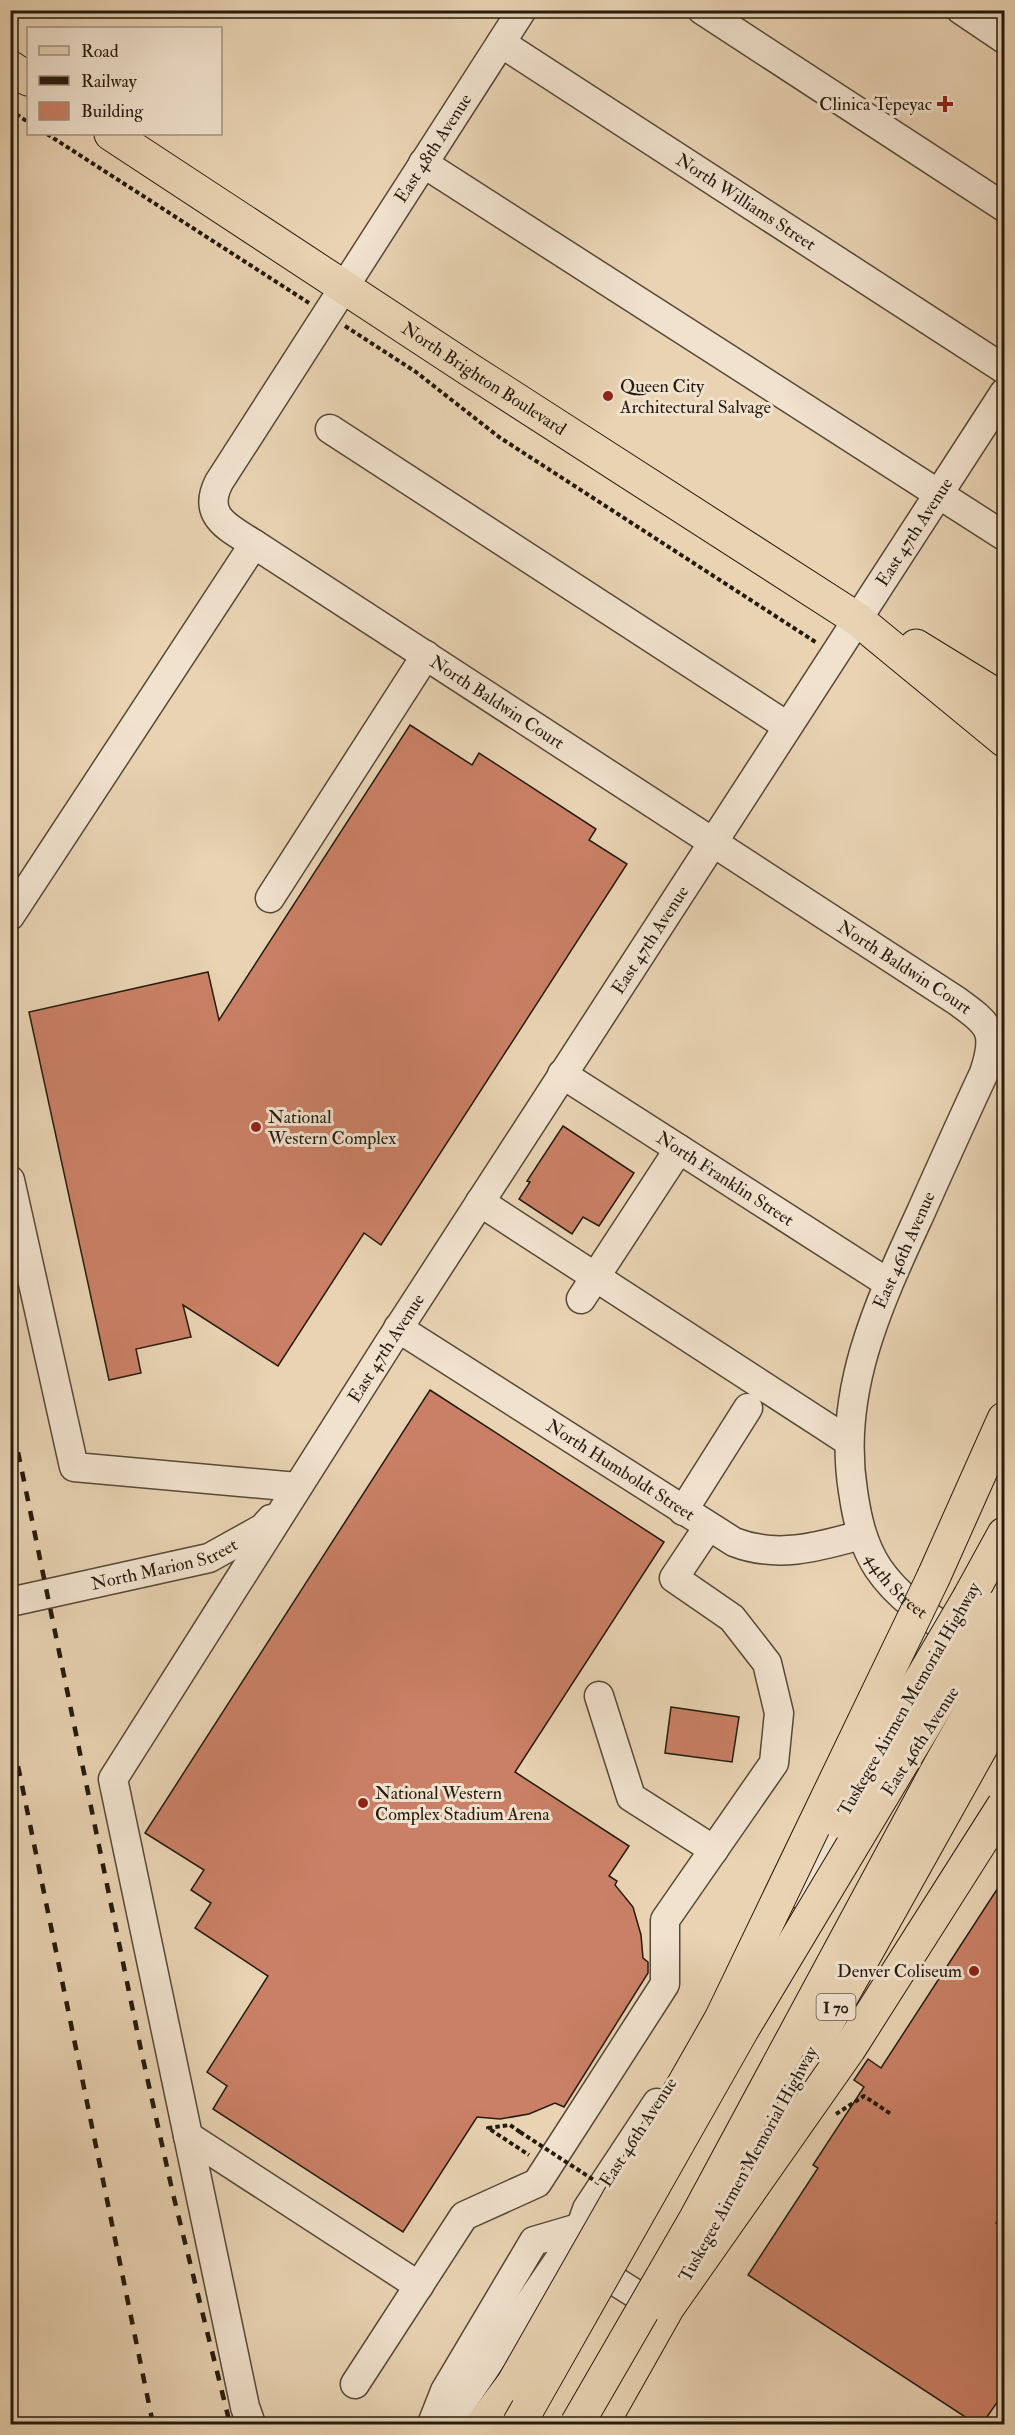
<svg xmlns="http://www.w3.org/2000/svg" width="1015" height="2435" font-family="'IM FELL Double Pica',serif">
<rect width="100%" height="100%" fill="#e9d3b3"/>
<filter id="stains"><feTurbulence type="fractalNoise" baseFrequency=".00333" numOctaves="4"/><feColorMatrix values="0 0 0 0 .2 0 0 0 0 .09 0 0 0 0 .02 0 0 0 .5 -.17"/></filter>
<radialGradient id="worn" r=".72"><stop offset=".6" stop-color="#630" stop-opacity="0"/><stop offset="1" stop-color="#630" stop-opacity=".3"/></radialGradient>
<!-- building -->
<g fill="#ca8066" stroke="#241b0f" stroke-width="1.5">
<path d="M410,725L472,765L479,753L596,829L589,840L627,864L381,1245L364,1233L278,1366L183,1305L191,1337L136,1349L141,1373L109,1380L29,1012L208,972L219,1020Z"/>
<path d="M563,1126L634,1173L599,1226L583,1217L572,1234L519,1199L530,1182L527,1181Z"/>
<path d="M430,1390L664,1542L515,1772L629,1846L609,1876L617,1881L615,1885L633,1907L641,1935L643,1958L648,1962V1973L564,2107L555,2103L529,2114L500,2119L477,2117L403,2232L213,2109L227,2086L207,2072L268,1976L195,1928L211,1903L191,1890L204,1870L145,1833Z"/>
<path d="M671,1707L739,1717L732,1762L665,1753Z"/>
<path d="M1005,1877V2210L996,2223L1005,2228V2391L982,2424H976L748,2275L818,2168L813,2165L864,2087L854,2080L868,2059L881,2068Z"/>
</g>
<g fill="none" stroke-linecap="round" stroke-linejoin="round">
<!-- minor casing -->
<g stroke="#554938" stroke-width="31">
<g id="minor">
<path id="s1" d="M522,10L219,482C201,517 230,528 254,544L957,1001C990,1025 998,1031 984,1073C962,1120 941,1167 920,1214C879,1303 837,1391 853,1491C857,1519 863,1545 878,1568C901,1602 935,1621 969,1643"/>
<path d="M702,10L1004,207"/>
<path d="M961,10L1004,39"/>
<path id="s2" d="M501,43L1004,369"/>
<path d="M423,163L1004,536"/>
<path d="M330,429L787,726"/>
<path d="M270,898L426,655"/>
<path d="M10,916L254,544"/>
<path id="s3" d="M562,1074L888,1283"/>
<path d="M10,1180L74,1467L297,1487"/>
<path d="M480,1202L848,1441"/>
<path d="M581,1299L679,1149"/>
<path id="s4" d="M398,1328L734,1542C777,1559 818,1547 861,1535"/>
<path d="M683,1511L748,1408"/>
<path id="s5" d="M10,1602L209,1558L263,1528L271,1519"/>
<path d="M599,1696L631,1797L714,1850"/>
<path d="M794,1893L853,1804"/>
<path d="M188,2136L419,2286"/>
<path d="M585,2262L642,2298"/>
<path d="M355,2384L464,2216L537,2183L665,1984V1920L774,1763L779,1713L767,1663L732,1618L674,1578L708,1527"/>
<path id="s6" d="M251,2424L245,2407L113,1779L389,1343L1004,393"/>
<path d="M432,2424L445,2391L534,2241L602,2221L612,2207"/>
<path d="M447,2424L580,2229L587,2209L657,2103"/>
</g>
</g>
<!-- major casing -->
<g stroke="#241b0f" stroke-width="35">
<g id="major">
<path d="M10,67L28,79"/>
<path id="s7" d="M111,134L470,370L857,619L1004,740"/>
<path d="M916,646L1004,700"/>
</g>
</g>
<!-- highway casing -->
<g stroke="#241b0f" stroke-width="35">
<g id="highway">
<path d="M934,1576L1004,1419"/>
<path d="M970,1596L1004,1534"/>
<path d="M483,2424L513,2384"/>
<path d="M602,2424L668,2307"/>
</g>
</g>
<!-- path -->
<g stroke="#241b0f" stroke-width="4" stroke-dasharray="4.5 3" stroke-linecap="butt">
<path d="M10,110L28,122"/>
<path d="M47,134L309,303"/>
<path d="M345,326L416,372L499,437L817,643"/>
<path d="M520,2132L510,2125L488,2128L529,2155"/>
</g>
<!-- minor -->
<use href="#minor" stroke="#f1e2ce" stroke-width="28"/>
<!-- major -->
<use href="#major" stroke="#e9d3b3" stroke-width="33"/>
<!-- highway -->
<use href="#highway" stroke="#e9d3b3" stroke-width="33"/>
<!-- rail -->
<g stroke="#241b0f" stroke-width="4.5" stroke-dasharray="10 10" stroke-linecap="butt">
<path d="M10,1413L141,2050L173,2194L230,2424"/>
<path d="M10,1727L153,2424"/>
</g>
<!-- highway-bridge casing -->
<g stroke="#241b0f" stroke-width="35" stroke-linecap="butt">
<g id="highway-bridge">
<path d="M838,1821L970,1596"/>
<path d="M815,2044L1004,1706"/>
<path d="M668,2307L849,2049L1004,1805"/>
<path d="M513,2384L721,2019L934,1576"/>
<path d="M519,2424L742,2030L994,1609"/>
<path d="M577,2424L695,2220L938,1769L1004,1652"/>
</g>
</g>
<!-- path-bridge -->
<g stroke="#241b0f" stroke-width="4" stroke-dasharray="4.5 3" stroke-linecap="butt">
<path d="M836,2114L864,2096L891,2114"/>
<path d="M520,2132L600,2184"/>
</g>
<!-- highway-bridge -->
<use href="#highway-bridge" stroke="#e9d3b3" stroke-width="33"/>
</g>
<!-- markers -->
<g fill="#8f2418" stroke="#f1e2ce" stroke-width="2">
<path d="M942 95h6v6h6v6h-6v6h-6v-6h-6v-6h6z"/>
<circle cx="608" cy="396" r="6"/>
<circle cx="256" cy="1127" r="6"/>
<circle cx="363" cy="1803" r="6"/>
<circle cx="974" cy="1971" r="6"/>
</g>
<g text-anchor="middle" stroke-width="6" stroke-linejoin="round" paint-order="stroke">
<!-- shield labels -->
<rect fill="#f1e2ce" stroke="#625748" stroke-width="1.5" x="816.5" y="1994" width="39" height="26" rx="4.5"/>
<g font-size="16" font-weight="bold" fill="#241b0f">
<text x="836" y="2013">I 70</text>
</g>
<!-- poi labels -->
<g font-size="18" fill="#241b0f" stroke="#f1e2ce" text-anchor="start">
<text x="932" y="110" text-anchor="end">Clinica Tepeyac</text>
<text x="620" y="392">Queen City<tspan x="620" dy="21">Architectural Salvage</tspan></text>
<text x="268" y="1123">National<tspan x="268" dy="21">Western Complex</tspan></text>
<text x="375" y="1799">National Western<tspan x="375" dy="21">Complex Stadium Arena</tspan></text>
<text x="962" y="1977" text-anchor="end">Denver Coliseum</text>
</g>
<!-- street labels -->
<g font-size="18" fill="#241b0f" stroke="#f1e2ce">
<text transform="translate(433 148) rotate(-57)" y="6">East 48th Avenue</text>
<text dy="6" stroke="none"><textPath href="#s2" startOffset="292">North Williams Street</textPath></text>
<text dy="6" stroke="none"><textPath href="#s7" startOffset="446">North Brighton Boulevard</textPath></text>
<text dy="6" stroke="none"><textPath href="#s6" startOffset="2142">East 47th Avenue</textPath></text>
<text dy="6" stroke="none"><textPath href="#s1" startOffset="933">North Baldwin Court</textPath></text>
<text dy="6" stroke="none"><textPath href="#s6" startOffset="1656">East 47th Avenue</textPath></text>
<text dy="6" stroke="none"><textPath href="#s1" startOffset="1419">North Baldwin Court</textPath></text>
<text dy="6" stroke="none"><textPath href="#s3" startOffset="194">North Franklin Street</textPath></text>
<text transform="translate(904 1250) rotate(-66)" y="6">East 46th Avenue</text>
<text dy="6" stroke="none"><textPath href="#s6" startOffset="1170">East 47th Avenue</textPath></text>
<text dy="6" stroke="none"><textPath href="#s4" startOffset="264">North Humboldt Street</textPath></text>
<text dy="6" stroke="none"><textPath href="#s5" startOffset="159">North Marion Street</textPath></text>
<text dy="6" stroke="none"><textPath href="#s1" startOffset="2120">44th Street</textPath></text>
<text transform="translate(909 1699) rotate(-60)" y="6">Tuskegee Airmen Memorial Highway</text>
<text transform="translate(920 1741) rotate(-57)" y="6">East 46th Avenue</text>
<text transform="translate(638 2132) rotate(-57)" y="6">East 46th Avenue</text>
<text transform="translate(748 2164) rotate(-61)" y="6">Tuskegee Airmen Memorial Highway</text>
</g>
</g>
<!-- margin -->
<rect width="1015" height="2435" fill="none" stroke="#e9d3b3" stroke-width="36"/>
<rect x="12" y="12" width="991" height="2411" fill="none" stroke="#241b0f" stroke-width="3"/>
<rect x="18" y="18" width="979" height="2399" fill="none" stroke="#241b0f" stroke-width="1.5"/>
<!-- legend -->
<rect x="27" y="27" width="195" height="108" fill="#f1e2ce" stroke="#9f9282" stroke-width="1.5"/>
<rect x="39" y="46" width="30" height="9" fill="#e9d3b3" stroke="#9f9282" stroke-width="1.5"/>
<text x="81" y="57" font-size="18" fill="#241b0f">Road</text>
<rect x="39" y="76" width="30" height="9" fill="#241b0f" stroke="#9f9282" stroke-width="1.5"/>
<text x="81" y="87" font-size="18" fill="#241b0f">Railway</text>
<rect x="39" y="102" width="30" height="18" fill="#ca8066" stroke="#9f9282" stroke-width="1.5"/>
<text x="81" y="117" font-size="18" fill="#241b0f">Building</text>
<rect width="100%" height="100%" filter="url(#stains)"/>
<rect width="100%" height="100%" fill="url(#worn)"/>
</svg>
